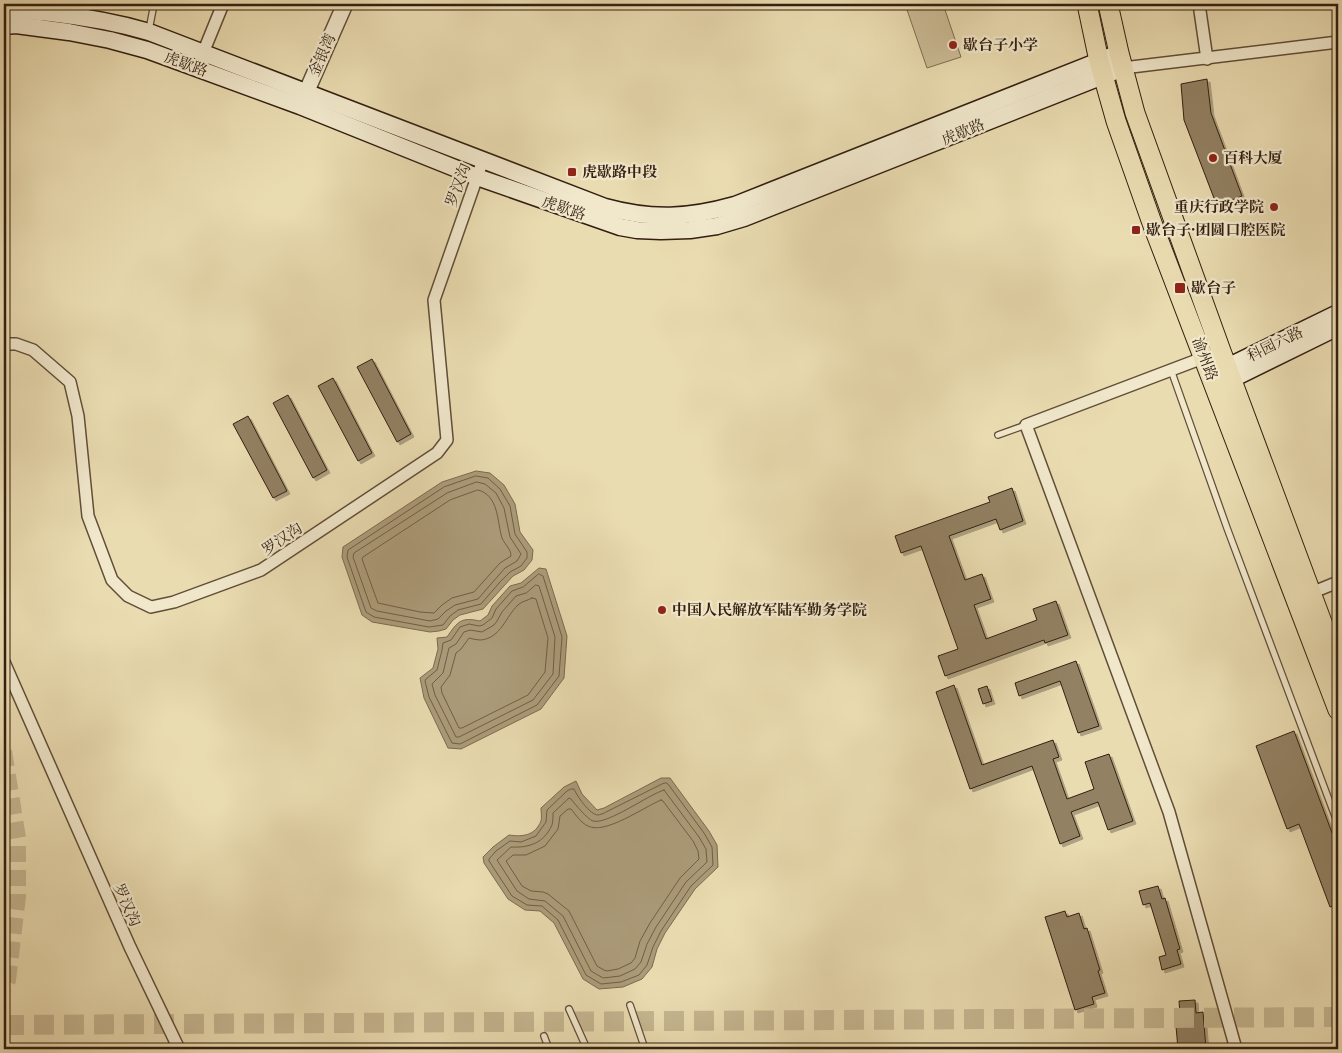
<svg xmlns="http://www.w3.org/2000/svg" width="1342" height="1053" font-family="Cardo,'Noto Serif SC',serif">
<defs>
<filter id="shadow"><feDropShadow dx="3" dy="3" stdDeviation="0" flood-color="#0004"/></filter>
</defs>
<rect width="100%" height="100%" fill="#eadcb1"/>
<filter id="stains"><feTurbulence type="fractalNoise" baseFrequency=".004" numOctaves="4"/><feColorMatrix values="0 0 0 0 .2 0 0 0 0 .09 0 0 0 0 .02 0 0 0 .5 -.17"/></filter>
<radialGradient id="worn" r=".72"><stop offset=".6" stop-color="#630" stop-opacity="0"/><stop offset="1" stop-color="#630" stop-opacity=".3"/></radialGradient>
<!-- green -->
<path fill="#cbbc96" stroke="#7f6e53" d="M905,4H943L961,57L927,68Z"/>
<!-- water -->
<g fill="#ac9c7a" stroke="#7c6a50">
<path d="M476,471L490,473L504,485L515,504L520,532L533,550L532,560L524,570L513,576L483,609L460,615L453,620L446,629L439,631L430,632L372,622L362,615L342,557L343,547L442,482Z"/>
<path d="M539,568L546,569L567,636L564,678L541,709L461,749L448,748L424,698L420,678L433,668L438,649L437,638L447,637C458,621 461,617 480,621L488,615L492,606L510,586L521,583Z"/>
<path d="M661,778H670L709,831L717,845L718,867L695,889L665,933L657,949L652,967L642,979L623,987L599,989L583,979L554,923L540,911L525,910L508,899L484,863L483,857L493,847L509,835C522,837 535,836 541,821C542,818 541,812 541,808L564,787L576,781L582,794L597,810L604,808Z"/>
</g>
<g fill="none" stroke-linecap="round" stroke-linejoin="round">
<!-- shore -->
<g stroke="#705e45" stroke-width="1">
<path d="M476,476L488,478L500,489L510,506L515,534L527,552V558L521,566L510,572L500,582L481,604L458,610L450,616L443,625L429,627L374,617L366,612L347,557L348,550L444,487Z"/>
<path d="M477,482L485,484L496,493L504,508L510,537L521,554L517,561L505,568L478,599L455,605L446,611L438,619L430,621L377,611L371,608L353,557L354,553L447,493Z"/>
<path d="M478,490C499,495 497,522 502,538C505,545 511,549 511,556L500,563L474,592L452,598L442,605L434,613L420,612L378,603L362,559L363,557L450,500Z"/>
<path d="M539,574L543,576L562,637L559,676L537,705L460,744L452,743L429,697L425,681L426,679L437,670L442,650L443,643L451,640L460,627L469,624L479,626L483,625L492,618L496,609L512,591L523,587Z"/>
<path d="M536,585L539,586L555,637L553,674L533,700L459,737H456L435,695L432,684L443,673L449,648L456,644L464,632L470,630L482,632L494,625L497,621L502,612L516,596L526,593Z"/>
<path d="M532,598L536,599L548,638L545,672L528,695L462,728H459L442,693L441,687L450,675L456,653L461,649L469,638C473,639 477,640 481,640C501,638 506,616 518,605C522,601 527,601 532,598Z"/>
<path d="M666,783L668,784L704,833L712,847L713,865L691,886L661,931L653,947L647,965L639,975L621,982L601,984L586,975L558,920L542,906L527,905L512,896L489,861V859L496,851L510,841L521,842L536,836L546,822L547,810L567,791L571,789H574C577,796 590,815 598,815C599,815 605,813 606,812L662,784Z"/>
<path d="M664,790L699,837L706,849L707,862L686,882L656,927L647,944L641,962L635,969L620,976L603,978L591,971L563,916L545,901L529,899L517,891L497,860L511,847C529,848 544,843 552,825C553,821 553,816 553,813L569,798L571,799C575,804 587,819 593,821C607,825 648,795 664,790Z"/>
<path d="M661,800L663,801L693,841L698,851L699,859L680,878L650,923L640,941L635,958L631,963L618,969L607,971L604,970L597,966L569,911L548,894L543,892L531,891L522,886L506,861L513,855H526L545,846L558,829L560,816L568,809H571C576,815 581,823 588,826C605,835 644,807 661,800Z"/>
</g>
</g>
<!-- building -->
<g fill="#928164" stroke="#331f10" filter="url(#shadow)">
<path d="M1207,79L1211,113L1242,196L1217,206L1184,120L1181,84Z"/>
<path d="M372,359L411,434L397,442L357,367Z"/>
<path d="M333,378L372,453L358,461L318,386Z"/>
<path d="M288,395L327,470L313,478L273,403Z"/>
<path d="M248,416L287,491L273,498L233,424Z"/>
<path d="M1012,488L1023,521L1000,530L996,519L949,536L965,580L982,574L991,599L974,605L986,639L1037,620L1033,609L1056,601L1068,635L1045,643L1044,640L945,676L938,656L958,649L921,546L901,553L895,536L990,502L988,497Z"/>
<path d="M1076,661L1099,726L1078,733L1060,681L1019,696L1015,683Z"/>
<path d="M954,685L982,765L1053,740L1059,757L1053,759L1067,799L1094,789L1085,762L1109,754L1133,821L1108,830L1098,802L1071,812L1080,836L1060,844L1032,766L970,789L936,692Z"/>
<path d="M987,686L992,701L983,704L978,689Z"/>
<path d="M1294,731L1338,849V904L1330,907L1299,824L1287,829L1256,746Z"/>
<path d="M1158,886L1162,899L1165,898L1180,949L1177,950L1181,964L1162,970L1159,957L1166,955L1150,903L1143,905L1139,891Z"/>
<path d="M1065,911L1067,917L1079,913L1084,929L1087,928L1100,970L1098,971L1105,993L1092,997L1094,1004L1075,1010L1045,917Z"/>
<path d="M1195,1000L1196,1013L1203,1012L1206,1049H1178L1175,1015L1180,1014L1179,1001Z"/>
</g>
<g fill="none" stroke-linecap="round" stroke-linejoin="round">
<!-- secondary-tunnel -->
<path stroke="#c5b691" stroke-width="16" stroke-dasharray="16 8" stroke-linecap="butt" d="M4,751L18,838V896L8,980L4,989"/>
<!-- trunk-tunnel -->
<path stroke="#c5b691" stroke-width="20" stroke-dasharray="20 10" stroke-linecap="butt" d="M4,1025L1338,1017"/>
<!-- service casing -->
<g stroke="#614e38" stroke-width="8">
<g id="service">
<path d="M85,16L88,4"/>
<path d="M149,30L154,4"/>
<path d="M1171,370L1227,528L1338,824"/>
<path d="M998,435L1026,425"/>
<path d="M630,1005L645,1049"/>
<path d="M569,1009L587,1049"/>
<path d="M544,1036L549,1049"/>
</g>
</g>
<!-- minor casing -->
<g stroke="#614e38" stroke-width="14">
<g id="minor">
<path d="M1199,4L1207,59"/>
<path d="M203,53L223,4"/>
<path d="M1123,68L1338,42"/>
<path d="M4,344H16L33,350L70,382L78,416L88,516L112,580L128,596L151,607L174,602L261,570L437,453L447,440L434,300L483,160"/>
<path d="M1208,356L1026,425L1169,812L1236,1049"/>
<path d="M1311,593L1338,582"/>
<path d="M4,662L130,947L179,1049"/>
</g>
</g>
<!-- tertiary casing -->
<g stroke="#614e38" stroke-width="18">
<path id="tertiary" d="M302,102L345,4"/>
</g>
<!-- secondary casing -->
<g stroke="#331f10" stroke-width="19">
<g id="secondary">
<path d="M4,10C19,10 35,12 50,13C86,17 115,22 149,32L605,207C652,220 689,218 735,205L1119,53"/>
<path d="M4,26L16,25L69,32L110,40L147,50L300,106L477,177L620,227L637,230L661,231L690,230L717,226L744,218L1123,68"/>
<path d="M1217,372L1338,313"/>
<path d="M1220,385L1338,327"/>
</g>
</g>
<!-- primary casing -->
<g stroke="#331f10" stroke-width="21">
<g id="primary">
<path d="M1087,4L1099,61L1116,121L1152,223L1338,710"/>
<path d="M1108,4L1119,53L1135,113L1221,351L1338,665"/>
</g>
</g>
<!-- service -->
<use href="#service" stroke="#f1e8cc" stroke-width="5.5"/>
<!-- minor -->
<use href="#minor" stroke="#f1e8cc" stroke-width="11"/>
<!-- tertiary -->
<use href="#tertiary" stroke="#f1e8cc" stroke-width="15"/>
<!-- secondary -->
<use href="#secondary" stroke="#f1e8cc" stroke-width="16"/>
<!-- primary -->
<use href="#primary" stroke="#eadcb1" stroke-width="19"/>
</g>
<!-- markers -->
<g fill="#8f2418" stroke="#f1e8cc" stroke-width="2">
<circle cx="953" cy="45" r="5"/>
<circle cx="1213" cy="158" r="5"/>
<rect x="567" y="167" width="10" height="10" rx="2.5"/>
<circle cx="1274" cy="207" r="5"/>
<rect x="1131" y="225" width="10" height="10" rx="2.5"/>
<rect x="1174" y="282" width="12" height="12" rx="2.5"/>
<circle cx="662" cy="610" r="5"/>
</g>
<g text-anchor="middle" stroke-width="4.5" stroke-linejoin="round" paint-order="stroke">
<!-- poi labels -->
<g font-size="15" font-weight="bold" fill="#331f10" stroke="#f1e8cc" text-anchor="start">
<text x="963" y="50">歇台子小学</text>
<text x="1223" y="163">百科大厦</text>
<text x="582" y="177">虎歇路中段</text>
<text x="1264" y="212" text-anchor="end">重庆行政学院</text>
<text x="1146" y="235">歇台子‧团圆口腔医院</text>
<text x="1191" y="293">歇台子</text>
<text x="672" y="615">中国人民解放军陆军勤务学院</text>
</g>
<!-- street labels -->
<g font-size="15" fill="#331f10" stroke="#f1e8cc">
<text transform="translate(322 55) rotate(-66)" y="5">金银湾</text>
<text transform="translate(186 64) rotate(20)" y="5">虎歇路</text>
<text transform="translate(963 132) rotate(-22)" y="5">虎歇路</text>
<text transform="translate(458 185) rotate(-70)" y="5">罗汉沟</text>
<text transform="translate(564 208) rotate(19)" y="5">虎歇路</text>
<text transform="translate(1275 344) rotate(-26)" y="5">科园六路</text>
<text transform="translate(1205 359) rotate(69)" y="5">渝州路</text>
<text transform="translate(282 539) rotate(-34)" y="5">罗汉沟</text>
<text transform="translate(127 905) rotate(66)" y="5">罗汉沟</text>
</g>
</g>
<!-- margin -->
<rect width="1342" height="1053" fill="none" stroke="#eadcb1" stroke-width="20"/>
<rect x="5" y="5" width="1332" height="1043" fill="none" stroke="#331f10" stroke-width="2.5"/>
<rect x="10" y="10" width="1322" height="1033" fill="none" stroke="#331f10"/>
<rect width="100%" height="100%" filter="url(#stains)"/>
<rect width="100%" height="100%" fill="url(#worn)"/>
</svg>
